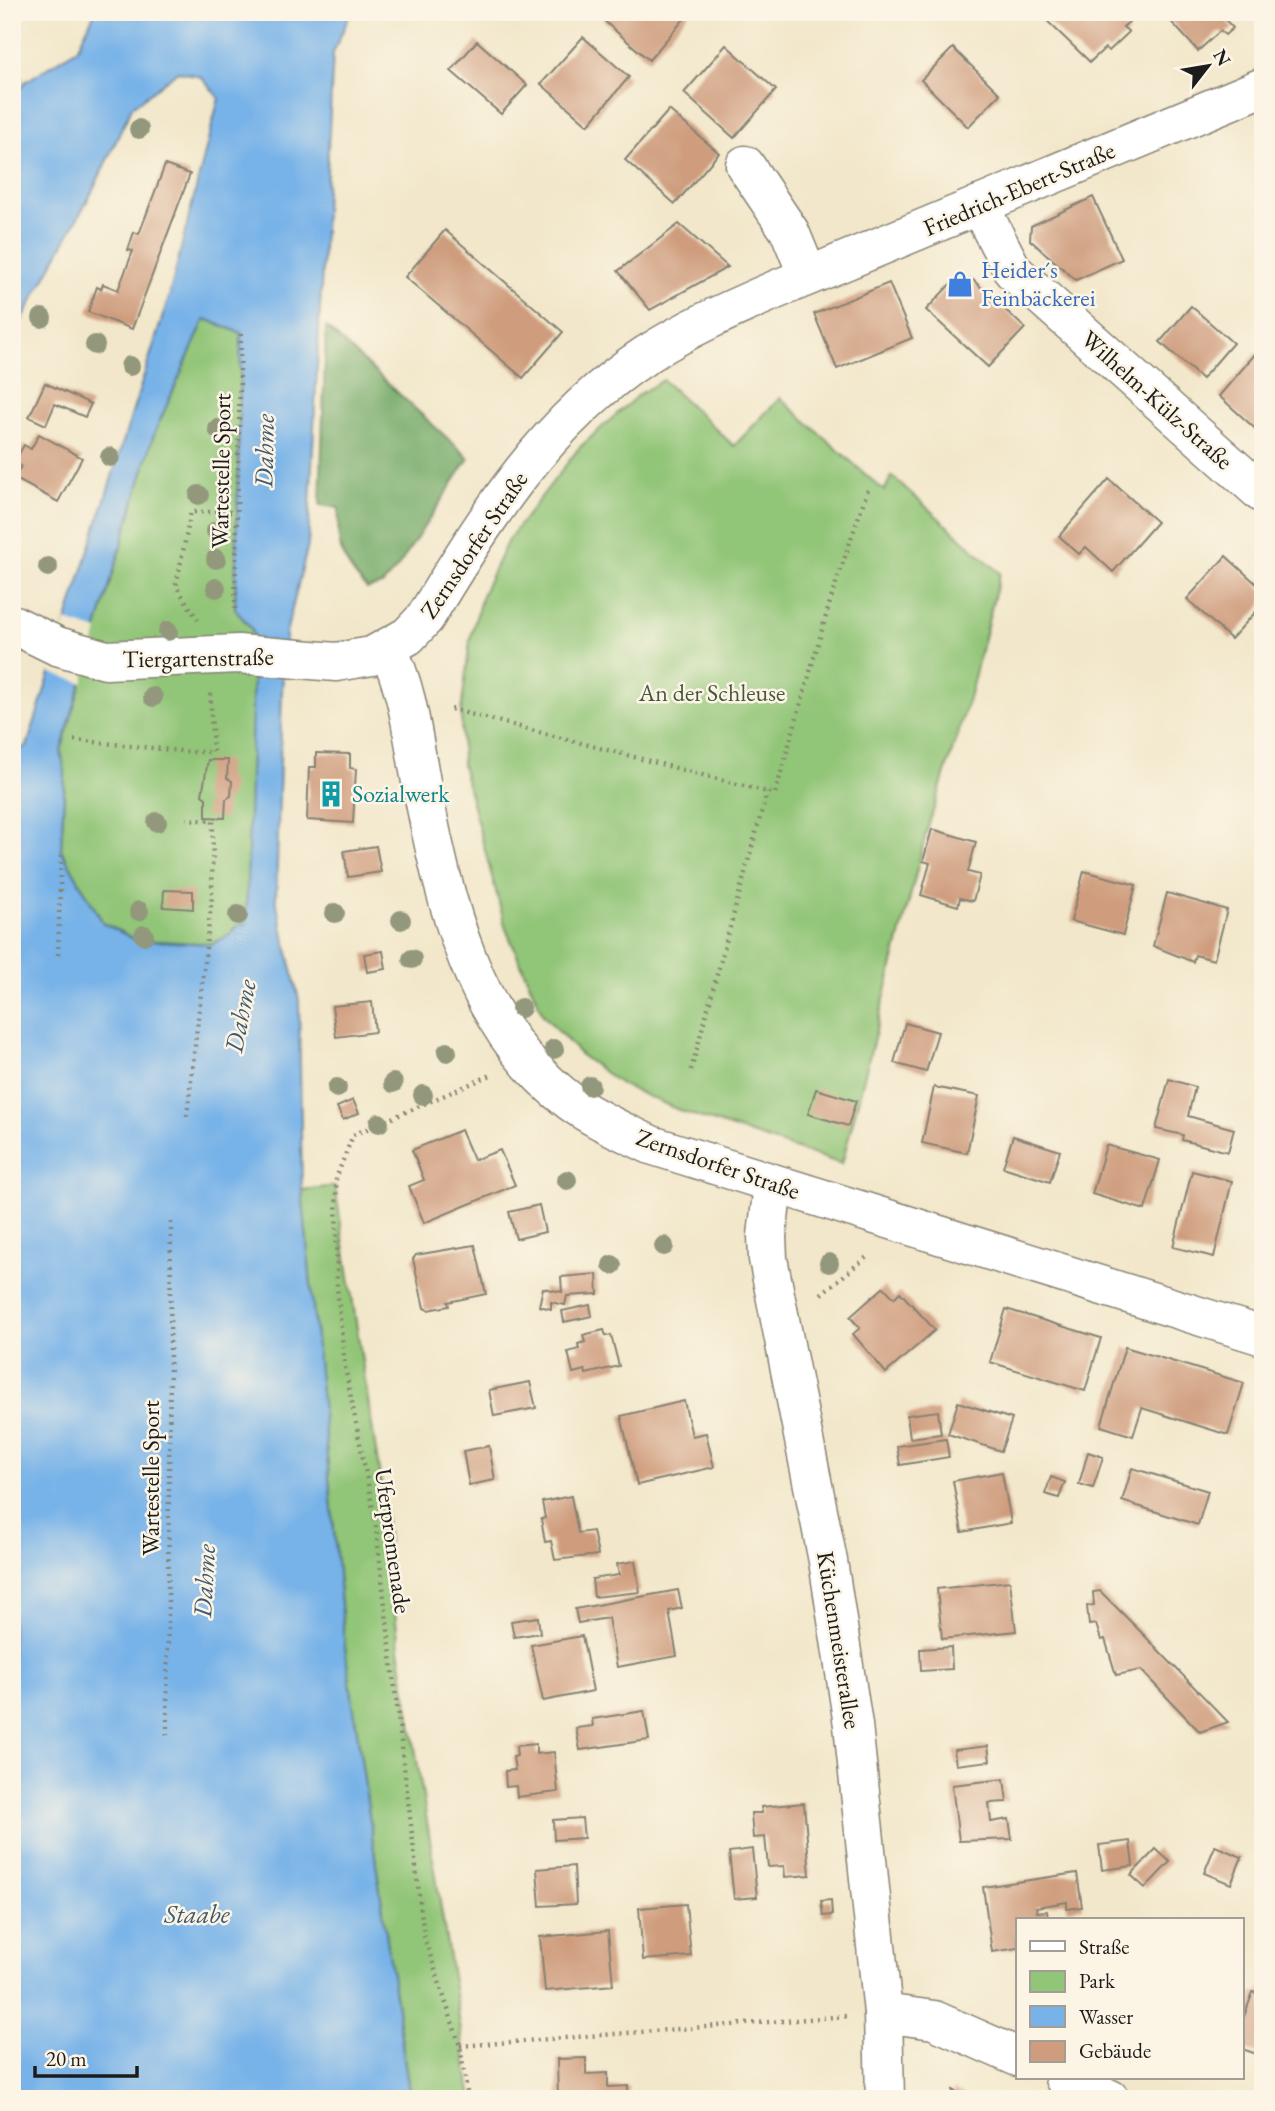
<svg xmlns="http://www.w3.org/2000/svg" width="1275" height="2111" font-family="'EB Garamond',serif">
<rect width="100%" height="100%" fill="#fcf5e5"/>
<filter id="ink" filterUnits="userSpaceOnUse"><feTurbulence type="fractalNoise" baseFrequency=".0143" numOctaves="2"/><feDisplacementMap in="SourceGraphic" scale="14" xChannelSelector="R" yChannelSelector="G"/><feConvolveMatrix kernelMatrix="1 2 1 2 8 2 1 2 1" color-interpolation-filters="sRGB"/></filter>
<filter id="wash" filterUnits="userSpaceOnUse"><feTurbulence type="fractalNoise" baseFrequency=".00686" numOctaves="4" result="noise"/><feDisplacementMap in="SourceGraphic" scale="28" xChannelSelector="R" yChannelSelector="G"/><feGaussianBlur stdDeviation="1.57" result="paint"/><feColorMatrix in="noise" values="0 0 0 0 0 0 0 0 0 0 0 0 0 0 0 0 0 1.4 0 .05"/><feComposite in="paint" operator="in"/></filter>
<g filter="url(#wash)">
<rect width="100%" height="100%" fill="#f2e7ca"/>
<!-- green -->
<g fill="#91c577" stroke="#56704a" stroke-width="2">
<path d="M205,318L241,333L235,609L251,628L254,638L247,924L238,925L231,934L212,944L136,940L103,923L61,850L65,773L61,751L154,434Z"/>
<path d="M663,380L734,446L780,398L884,491L892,476L1000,573L969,698L927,830L842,1164L681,1111L622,1085L582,1056L543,1015L506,929L462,765L461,712L470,640L482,595L508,540L579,448L638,395Z"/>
<path d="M335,1186L383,1497L399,1649L472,2099H410L345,1648L302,1190Z"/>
</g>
<!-- forest -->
<path fill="#74aa68" stroke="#486342" stroke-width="2" d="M326,327L469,458L398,567L382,585L367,589C339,558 337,548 339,508L320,505Z"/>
<!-- water -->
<path fill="#77b2e8" stroke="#4a6782" stroke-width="2" fill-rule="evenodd" d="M95,12H351L333,53L308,545L286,633L282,691L276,900L299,1000L302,1190L345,1648L410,2099H12V767L17,750L27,746L165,309L219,98L201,77L178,71L132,107L92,192L12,338V99L25,82L77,49ZM205,319L241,333L235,609L251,628L254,638L246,924L238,925L231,934L212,944L136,940L103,923L61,850L65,773L61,751L154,434Z"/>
<!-- pier -->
<g fill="#f2e7ca">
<path d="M199,159L202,160L165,309L161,308Z"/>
<path d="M66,621L98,631L83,683L48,672Z"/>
</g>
<g id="blocks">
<!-- building -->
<g fill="#cf9d7e">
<path d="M610,12H690L649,60L603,20Z"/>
<path d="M1047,12H1140L1123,27L1129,32L1109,51L1105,48L1090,62L1043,17Z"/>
<path d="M1170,12H1218L1233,28L1225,35L1220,31L1198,51L1166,16Z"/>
<path d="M583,37L629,77L588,125L541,84Z"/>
<path d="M477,41L527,85L501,114L451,71Z"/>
<path d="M726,45L776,90L734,138L684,93Z"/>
<path d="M953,48L1000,94L968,127L921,80Z"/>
<path d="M669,110L719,153L675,204L625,160Z"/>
<path d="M165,165L190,174L132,329L88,312L97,287L101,289L103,284L118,290L133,251L128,250L134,232L139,234Z"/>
<path d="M1093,197L1122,259L1076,280L1030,240L1031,226Z"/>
<path d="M679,224L728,267L650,310L618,271Z"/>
<path d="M445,230L563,332L523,378L405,277Z"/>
<path d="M972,279L1025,328L988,367L926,310L954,280Z"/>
<path d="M889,283L912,338L837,369L814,314Z"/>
<path d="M1191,306L1233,343L1202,379L1160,342Z"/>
<path d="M1256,353L1263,359L1261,434L1219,396Z"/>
<path d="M45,383L91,404L85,417L55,404L46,425L29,417Z"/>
<path d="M39,434L82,458L58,502L14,478L21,466L14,462L24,445L31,449Z"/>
<path d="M1109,479L1157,522L1113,572L1086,547L1079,554L1059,536Z"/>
<path d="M1226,556L1263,590V604L1231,639L1187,599Z"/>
<path d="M316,753L350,754V768L356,769L353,823L307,820L309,767H316Z"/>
<path d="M208,760H228L227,778L232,781L231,796L226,799L225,818L206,817V798L202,795Z"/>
<path d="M932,829L976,842L968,872L980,875L973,901L960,898L958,906L921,895L930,863L923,861Z"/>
<path d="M376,846L381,872L348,877L344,851Z"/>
<path d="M1084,871L1136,885L1123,935L1071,921Z"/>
<path d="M164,890L193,891V909L163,907Z"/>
<path d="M1167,893L1227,910L1214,960L1195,955L1193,962L1153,946Z"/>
<path d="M383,951L386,969L367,972L364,954Z"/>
<path d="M372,1002L375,1032L336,1037L332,1006Z"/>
<path d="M905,1023L938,1032L926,1072L894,1063Z"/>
<path d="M1169,1079L1195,1087L1188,1116L1234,1129L1228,1152L1182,1140L1183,1135L1156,1129Z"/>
<path d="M934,1087L979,1096L967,1153L922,1143Z"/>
<path d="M816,1089L856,1101L848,1126L808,1114Z"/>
<path d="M353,1100L359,1113L343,1120L337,1107Z"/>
<path d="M461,1130L474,1160L500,1150L515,1185L424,1223L409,1186L424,1180L412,1150Z"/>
<path d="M1013,1136L1060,1151L1050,1182L1003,1167Z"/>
<path d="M1106,1145L1160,1160L1145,1210L1092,1194Z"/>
<path d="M1192,1171L1232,1181L1214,1257L1173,1247Z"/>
<path d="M539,1205L545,1232L516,1239L509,1212Z"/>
<path d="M475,1245L486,1294L448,1302L449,1306L428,1310L424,1308L413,1259L416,1255Z"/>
<path d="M597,1274L598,1294L567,1296L565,1305L551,1302V1309L539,1306L543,1288L562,1292L561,1277Z"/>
<path d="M884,1287L894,1298L900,1292L935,1330L886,1373L853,1334L860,1328L850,1317Z"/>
<path d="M590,1305L592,1316L564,1322L562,1311Z"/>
<path d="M1006,1309L1101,1338L1085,1391L990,1362Z"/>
<path d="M604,1330L606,1336L611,1335L619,1366L586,1374L585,1370L573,1373L568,1352L579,1349L578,1344L585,1342L583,1335Z"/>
<path d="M1125,1347L1244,1383L1228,1435L1142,1408L1133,1436L1101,1426Z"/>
<path d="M530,1382L536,1408L494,1416L489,1390Z"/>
<path d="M684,1401L692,1436L706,1433L714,1467L637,1485L621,1416Z"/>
<path d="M958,1402L1012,1419L1001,1451L948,1434Z"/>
<path d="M938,1411L941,1434L910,1438L907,1415Z"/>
<path d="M946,1439L949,1457L900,1465L897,1446Z"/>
<path d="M489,1446L495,1480L469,1485L463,1451Z"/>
<path d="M1088,1452L1103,1457L1093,1488L1079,1484Z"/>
<path d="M1132,1468L1208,1491L1198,1525L1122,1501Z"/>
<path d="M1002,1472L1011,1523L962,1532L953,1481Z"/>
<path d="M1051,1477L1065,1482L1059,1498L1045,1494Z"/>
<path d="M571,1496L578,1533L593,1531L598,1555L555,1560L551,1541L545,1542L541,1519L545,1518L542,1502Z"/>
<path d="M635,1561L640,1592L594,1597L592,1579L619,1575L617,1564Z"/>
<path d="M1010,1581L1016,1631L942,1639L937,1589Z"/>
<path d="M678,1590L682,1608L669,1611L677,1656L617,1667L608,1618L578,1623L575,1609Z"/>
<path d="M1100,1591L1140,1631L1228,1722L1200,1732L1141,1670L1116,1675L1105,1639L1101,1640L1096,1624L1089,1625L1087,1606L1094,1605L1093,1592Z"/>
<path d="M538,1617L540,1633L514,1637L511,1621Z"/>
<path d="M582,1636L593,1691L543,1701L531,1645Z"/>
<path d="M951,1647L952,1669L921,1671L920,1649Z"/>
<path d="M644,1711L649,1740L580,1750L576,1728L593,1726L592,1719Z"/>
<path d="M536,1744V1754L554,1752L558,1792L517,1797L516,1786L506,1787L505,1771L515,1770L513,1757L517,1756L516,1746Z"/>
<path d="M988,1746L990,1761L956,1765L954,1750Z"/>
<path d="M1004,1779L1007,1802L989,1803L991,1822L1009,1819L1012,1839L959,1841L952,1785Z"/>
<path d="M804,1803L810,1875L785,1877L784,1866L768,1867L765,1837L753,1838L751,1813H762L761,1807Z"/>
<path d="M582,1818L584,1838L554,1840L553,1820Z"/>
<path d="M1130,1841L1133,1866L1102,1870L1099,1845Z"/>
<path d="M1215,1846L1242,1857L1231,1884L1204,1873Z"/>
<path d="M752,1849L757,1897L734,1899L729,1852Z"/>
<path d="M1156,1849L1170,1862L1145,1888L1131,1875Z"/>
<path d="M574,1866L576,1904L540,1906L537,1869Z"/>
<path d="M1077,1873L1082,1907L1067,1909V1902L1036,1907L1037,1912L1047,1911L1048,1920H1018V1948L992,1952L983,1887Z"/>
<path d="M831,1900L832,1915L823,1916L821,1901Z"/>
<path d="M686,1904L691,1956L643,1960L639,1908Z"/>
<path d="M608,1931L613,1985L545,1991L540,1937Z"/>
<path d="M1262,1984H1263V2056L1242,2049V2022L1253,1992L1259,1994Z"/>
<path d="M586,2058V2074L608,2073V2087L628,2086V2099H558L557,2059Z"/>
<path d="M953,2090L970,2099H953Z"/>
</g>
</g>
</g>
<g filter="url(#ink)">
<use href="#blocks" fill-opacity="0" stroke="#878273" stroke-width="2"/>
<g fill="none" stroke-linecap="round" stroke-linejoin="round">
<!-- minor casing -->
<g stroke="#878273" stroke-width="41">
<g id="minor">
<path d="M745,165L790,232L808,276"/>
<path d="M979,205L1013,271L1263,494"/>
<path d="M12,624L57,646L106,660L238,654L336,662L372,656L408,636L425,618C484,519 548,419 646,355C686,329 731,309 775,290L1263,87"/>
<path d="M387,648C409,690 413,741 422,787C444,900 473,1030 571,1102C595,1120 625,1132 651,1145L1263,1336"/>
<path d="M773,1185L767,1236L768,1259L828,1561L853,1725L883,2013L885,2099"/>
<path d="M883,2013L934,2020L1018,2057"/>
<path d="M1064,2078L1110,2099"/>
</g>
</g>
<!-- path -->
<g stroke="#878273" stroke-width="4.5" stroke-dasharray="2 5" stroke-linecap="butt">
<path d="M12,82L22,80"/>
<path d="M235,609L241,333"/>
<path d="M198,620L176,586L191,512H231"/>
<path d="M451,709L775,794L832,595L868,489"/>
<path d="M74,740L191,752H213L210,689"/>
<path d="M58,955L61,850"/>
<path d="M691,1070L767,792"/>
<path d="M187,1116L212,896L213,821L187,819"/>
<path d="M821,1294L868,1256"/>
<path d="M167,1735L171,1221"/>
<path d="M460,2046L847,2016"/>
<path d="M468,2099L460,2046L424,1936L375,1520L345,1367L337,1287L336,1178L353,1135L491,1075"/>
</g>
<!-- minor -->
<use href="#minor" stroke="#fff" stroke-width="38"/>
</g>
<!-- trees -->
<g fill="#93987c">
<circle cx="139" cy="129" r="10"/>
<circle cx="42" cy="318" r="10"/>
<circle cx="95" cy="345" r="10"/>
<circle cx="130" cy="366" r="10"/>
<circle cx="218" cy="429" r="10"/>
<circle cx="110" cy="457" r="10"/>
<circle cx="199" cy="495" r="10"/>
<circle cx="216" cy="531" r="10"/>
<circle cx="216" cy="559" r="10"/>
<circle cx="48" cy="567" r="10"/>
<circle cx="216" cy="588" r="10"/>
<circle cx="168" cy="631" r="10"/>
<circle cx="153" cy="697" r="10"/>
<circle cx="157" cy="822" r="10"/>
<circle cx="139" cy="911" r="10"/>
<circle cx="335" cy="913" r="10"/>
<circle cx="238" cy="915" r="10"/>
<circle cx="401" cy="920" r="10"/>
<circle cx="144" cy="935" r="10"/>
<circle cx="412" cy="959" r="10"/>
<circle cx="521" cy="1008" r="10"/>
<circle cx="554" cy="1049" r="10"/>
<circle cx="447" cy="1052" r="10"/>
<circle cx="393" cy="1083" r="10"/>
<circle cx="590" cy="1086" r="10"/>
<circle cx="337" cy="1088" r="10"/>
<circle cx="423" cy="1095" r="10"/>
<circle cx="379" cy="1123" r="10"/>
<circle cx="567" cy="1180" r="10"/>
<circle cx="664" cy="1246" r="10"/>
<circle cx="829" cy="1263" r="10"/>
<circle cx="612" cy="1265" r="10"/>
</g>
</g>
<!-- icons -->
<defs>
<g id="shop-bare" transform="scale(2.1)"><path d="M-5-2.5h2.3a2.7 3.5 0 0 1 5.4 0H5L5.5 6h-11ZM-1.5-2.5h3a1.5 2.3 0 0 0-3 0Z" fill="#3f7fe0" stroke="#fcf5e5" stroke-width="2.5" paint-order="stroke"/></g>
<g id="building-bare" transform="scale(2.1)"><path d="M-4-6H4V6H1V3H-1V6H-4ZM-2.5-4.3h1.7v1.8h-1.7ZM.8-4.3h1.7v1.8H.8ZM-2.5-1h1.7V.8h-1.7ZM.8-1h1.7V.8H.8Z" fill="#0f9aa8" stroke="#fcf5e5" stroke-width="2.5" paint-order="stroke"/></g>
</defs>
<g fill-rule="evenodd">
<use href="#shop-bare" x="960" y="284"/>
<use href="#building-bare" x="331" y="794"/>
</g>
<g text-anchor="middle" stroke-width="5" stroke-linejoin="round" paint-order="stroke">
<!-- street labels -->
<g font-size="24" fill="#1c1c1c" stroke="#fcf5e5">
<text transform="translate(1019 189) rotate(-23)" y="8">Friedrich-Ebert-Straße</text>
<text transform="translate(1157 400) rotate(42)" y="8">Wilhelm-Külz-Straße</text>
<text transform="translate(221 471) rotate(-89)" y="8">Wartestelle Sport</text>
<text transform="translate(474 545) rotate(-56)" y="8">Zernsdorfer Straße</text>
<text transform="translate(198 658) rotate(-1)" y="8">Tiergartenstraße</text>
<text transform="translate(718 1164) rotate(19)" y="8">Zernsdorfer Straße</text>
<text transform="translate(151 1478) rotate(-90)" y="8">Wartestelle Sport</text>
<text transform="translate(393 1541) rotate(82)" y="8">Uferpromenade</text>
<text transform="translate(839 1640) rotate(81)" y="8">Küchenmeisterallee</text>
</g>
<!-- shop labels -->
<g font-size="24" fill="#366cbe" stroke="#fcf5e5" text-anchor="start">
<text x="981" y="278">Heider´s<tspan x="981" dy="28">Feinbäckerei</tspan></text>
</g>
<!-- park labels -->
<g font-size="24" fill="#45573c" stroke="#fcf5e5">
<text x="712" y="701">An der Schleuse</text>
</g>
<!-- culture labels -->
<g font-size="24" fill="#0d838f" stroke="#fcf5e5" text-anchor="start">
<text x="352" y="802">Sozialwerk</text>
</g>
<!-- water labels -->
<g font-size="26" font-style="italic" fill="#40586e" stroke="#fcf5e5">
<text transform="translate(264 451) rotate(-89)" y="9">Dahme</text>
<text transform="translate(240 1016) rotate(-79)" y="9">Dahme</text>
<text transform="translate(204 1581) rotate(-87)" y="9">Dahme</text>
<text x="197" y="1923">Staabe</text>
</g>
</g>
<!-- margin -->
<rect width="1275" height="2111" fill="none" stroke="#fcf5e5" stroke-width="42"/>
<!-- legend -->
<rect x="1016" y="1918" width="228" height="161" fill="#fcf5e5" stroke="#a29e95" stroke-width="2"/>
<rect x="1030" y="1941" width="35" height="10" fill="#ffffff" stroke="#a29e95" stroke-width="2"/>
<text x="1079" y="1954" font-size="21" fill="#1c1c1c">Straße</text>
<rect x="1030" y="1971" width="35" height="21" fill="#91c577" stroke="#a29e95" stroke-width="2"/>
<text x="1079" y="1988" font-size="21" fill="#1c1c1c">Park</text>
<rect x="1030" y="2006" width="35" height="21" fill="#77b2e8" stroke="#a29e95" stroke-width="2"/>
<text x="1079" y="2024" font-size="21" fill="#1c1c1c">Wasser</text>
<rect x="1030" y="2041" width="35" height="21" fill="#cf9d7e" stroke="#a29e95" stroke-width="2"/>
<text x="1079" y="2058" font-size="21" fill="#1c1c1c">Gebäude</text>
<!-- north arrow -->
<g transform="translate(1208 66) rotate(59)" stroke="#fcf5e5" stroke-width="5" paint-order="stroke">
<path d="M0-5L12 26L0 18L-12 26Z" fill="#1c1c1c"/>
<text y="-10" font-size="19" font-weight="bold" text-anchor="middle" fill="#1c1c1c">N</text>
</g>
<!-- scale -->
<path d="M35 2066v10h102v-10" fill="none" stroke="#1c1c1c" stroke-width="3.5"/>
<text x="46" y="2066" font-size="21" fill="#1c1c1c" stroke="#fcf5e5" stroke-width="5" paint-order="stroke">20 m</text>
</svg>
